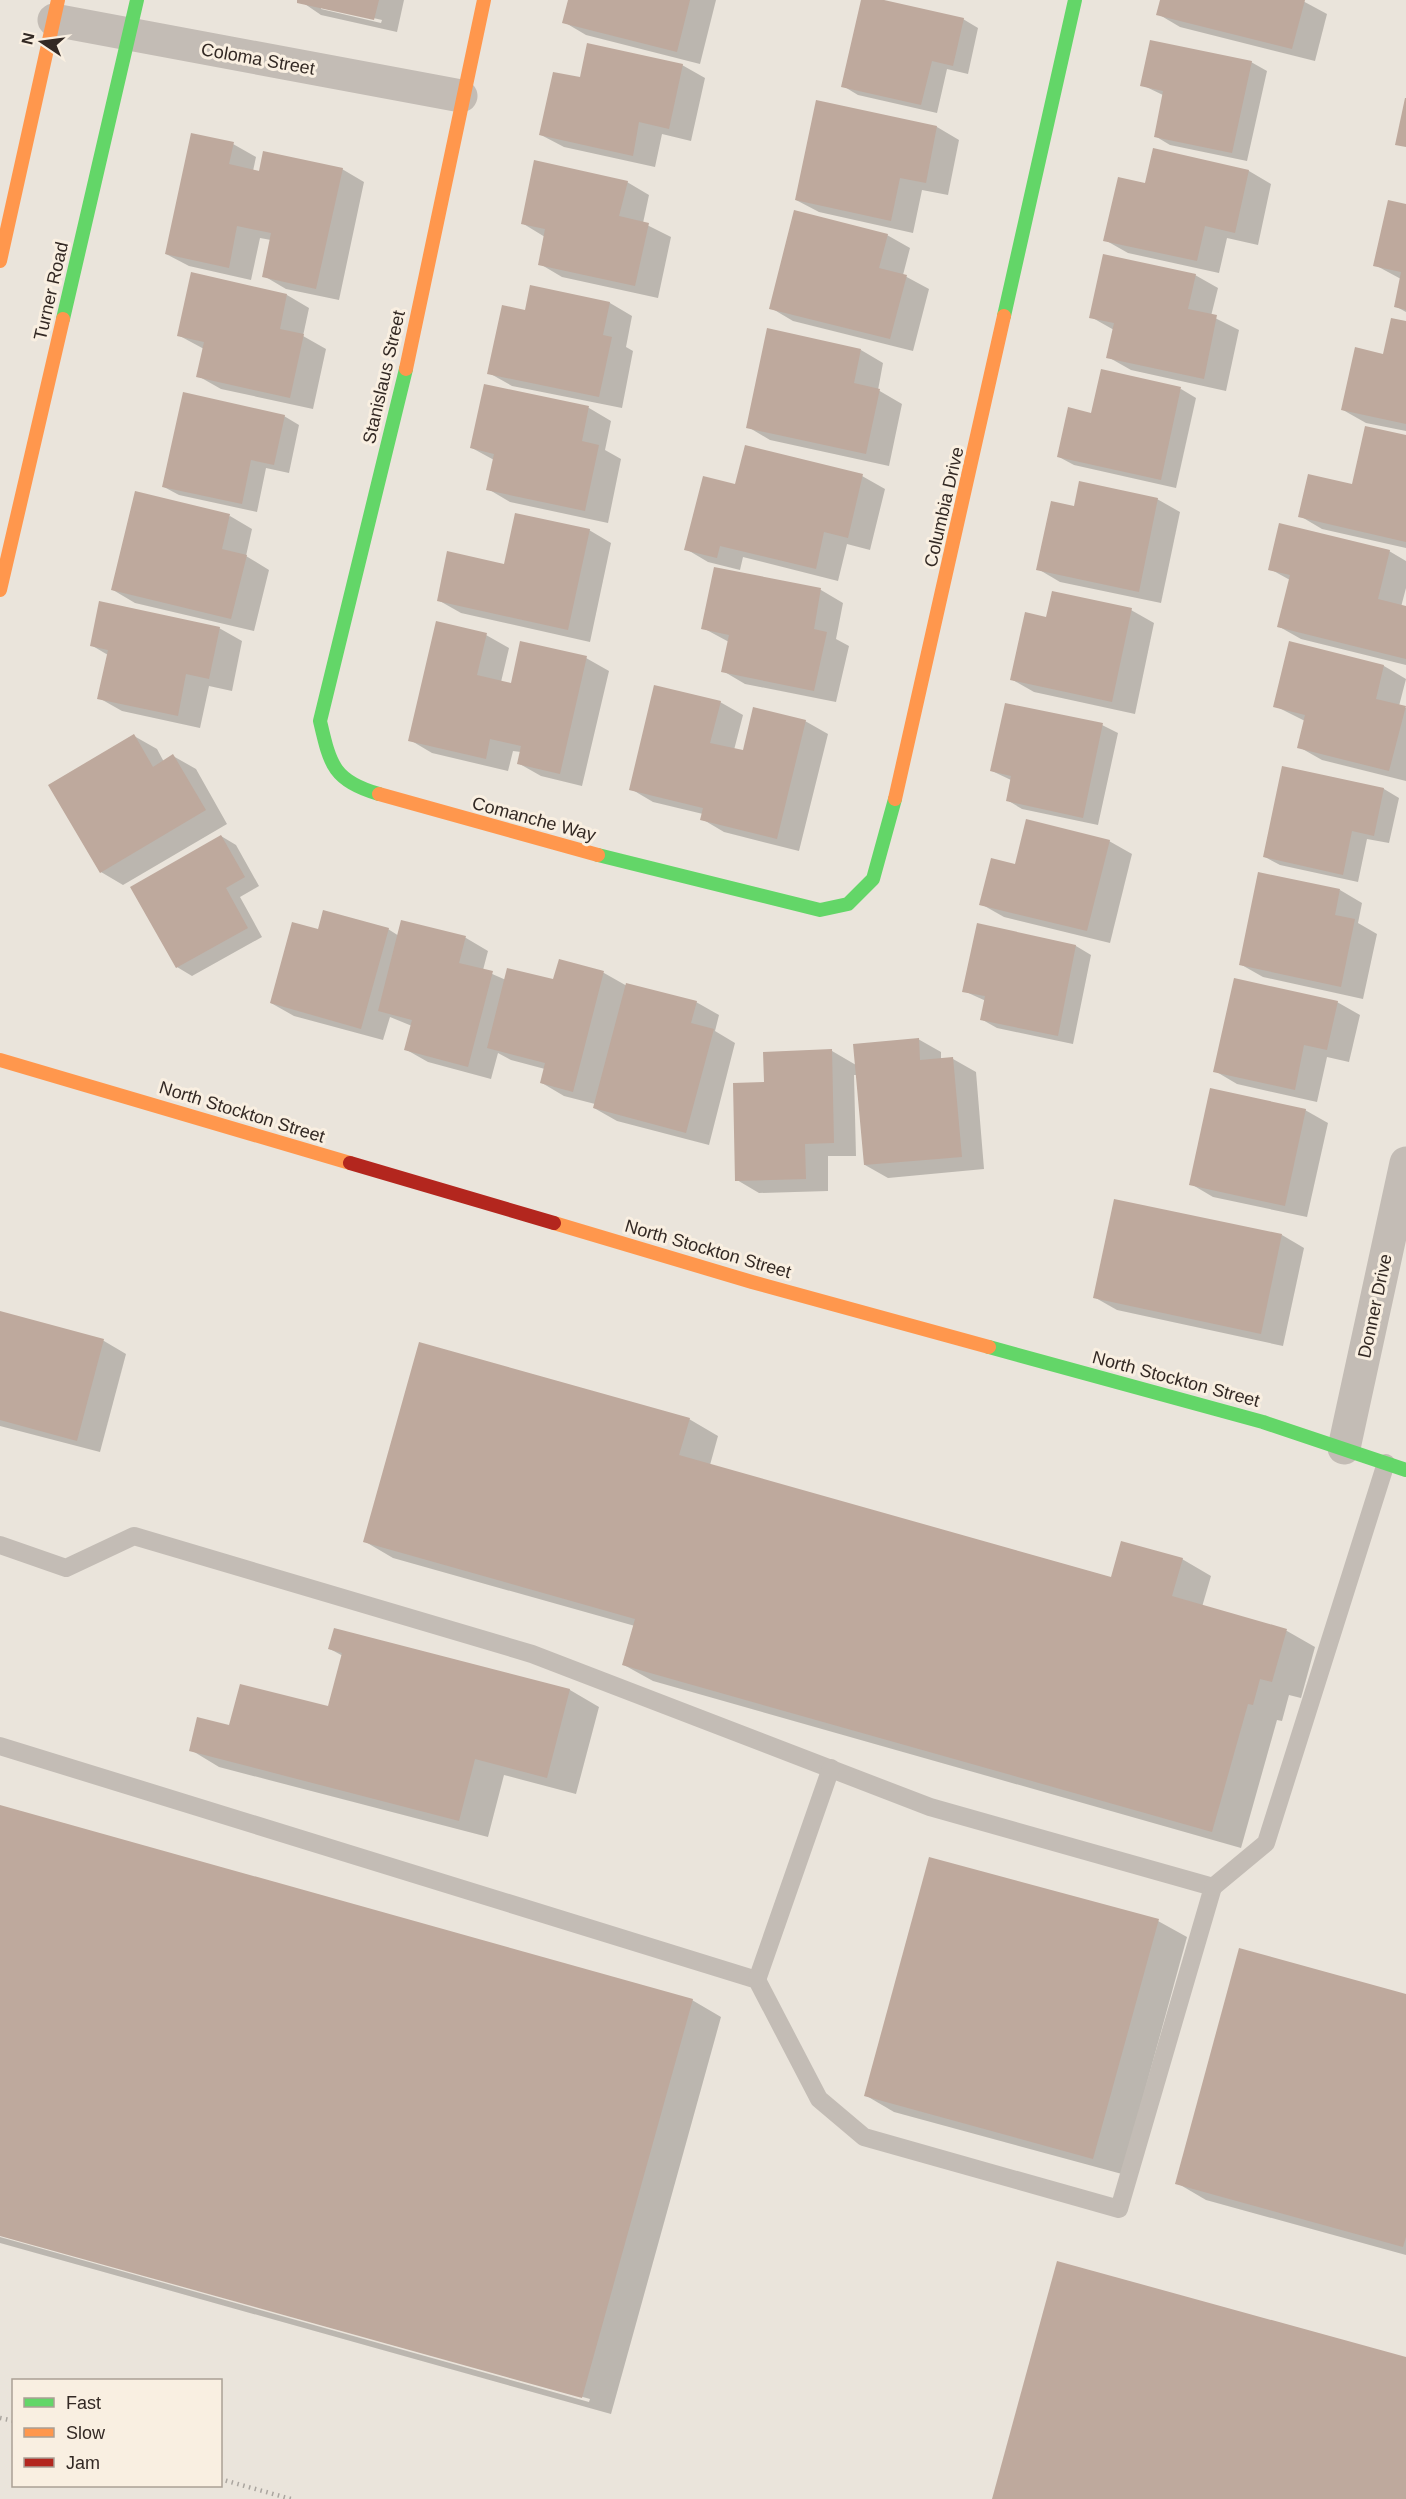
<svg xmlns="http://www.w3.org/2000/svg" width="1406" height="2499" font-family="Arial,sans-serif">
<rect width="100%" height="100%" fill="#eae4db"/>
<!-- shadow -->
<g fill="#0003" fill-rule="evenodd">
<path d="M299,0H404L397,32L321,15ZM321,6L382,20L381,23L321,9Z"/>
<path d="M569,0H716L700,64L586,35L564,22Z"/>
<path d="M862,0H877L963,19L978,28L968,74L947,69L937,113L858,95L843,86Z"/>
<path d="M1161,0H1301L1327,14L1315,61L1180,27L1158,14Z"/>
<path d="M1251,62L1267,71L1247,161L1170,145L1155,136L1163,95L1142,85Z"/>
<path d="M682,65L705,78L691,141L662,134L655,167L564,147L541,135L581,79Z"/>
<path d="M817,102L937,127L959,140L948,195L922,190L913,233L819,212L796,200Z"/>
<path d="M233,144L256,157L253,171L342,169L364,182L339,300L286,289L264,276L271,240L260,238L251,280L189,266L166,254Z"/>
<path d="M1249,171L1271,184L1258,245L1227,238L1219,273L1128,253L1105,240L1146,184Z"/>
<path d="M627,182L649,195L643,223L671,237L658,298L562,277L540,264L545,237L522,223Z"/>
<path d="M1406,206V312L1395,306L1401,279L1375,265Z"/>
<path d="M887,235L910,248L903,275L929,289L913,351L793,321L771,308Z"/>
<path d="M1195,275L1218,288L1211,316L1239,330L1226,391L1131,370L1108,357L1114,330L1091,317Z"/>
<path d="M531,287L610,303L632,316L626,347L633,351L622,408L512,386L489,373L526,312Z"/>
<path d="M287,295L309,308L303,336L326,349L313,409L221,389L198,376L204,349L178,335Z"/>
<path d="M1406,323V431L1366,423L1343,410Z"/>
<path d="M861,350L883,363L878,390L902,404L889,466L770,440L748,427Z"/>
<path d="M485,386L589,408L611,421L605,450L621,459L608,523L510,502L488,489L494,460L472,448Z"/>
<path d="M1181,389L1196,398L1176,488L1074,465L1059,457Z"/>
<path d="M284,416L299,425L289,473L266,468L257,512L179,495L164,487Z"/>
<path d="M1406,437V548L1322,529L1300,516L1353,486Z"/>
<path d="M862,476L885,489L870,550L847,544L838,581L743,557L740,570L708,562L686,549L736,486Z"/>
<path d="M1157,499L1180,512L1161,603L1060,582L1038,569L1075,508Z"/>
<path d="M230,516L252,529L246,556L269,570L254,631L135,603L113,590Z"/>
<path d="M589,530L611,543L590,642L461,613L438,600L506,566Z"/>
<path d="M1389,551L1406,561V588L1401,607L1406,608V665L1301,639L1278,626L1290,580L1270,569Z"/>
<path d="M715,568L821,590L843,603L836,639L849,646L836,702L745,684L723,671L729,642L703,628Z"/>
<path d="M1131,610L1154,623L1135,714L1034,692L1011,679Z"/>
<path d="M219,628L242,641L232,691L209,686L200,728L122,711L99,698L108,655L91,645Z"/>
<path d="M486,635L509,648L501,682L512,684L586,658L609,671L582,786L541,776L518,763L521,752L513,751L508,771L432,753L410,740Z"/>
<path d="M1290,643L1384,666L1406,679L1399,706L1406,708V781L1322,760L1299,747L1305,721L1275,706Z"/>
<path d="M720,702L743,715L734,750L744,752L805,721L828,734L799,851L724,832L702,819L703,814L653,802L631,789Z"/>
<path d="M1102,725L1118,733L1098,825L1022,809L1007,800L1011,780L992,771Z"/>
<path d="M134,736L157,749L164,762L173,756L196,769L227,824L123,885L101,872Z"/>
<path d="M1284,768L1384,789L1399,798L1389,843L1367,839L1358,882L1280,865L1265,857Z"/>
<path d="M221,836L236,845L259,886L240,897L262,937L192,976L177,967Z"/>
<path d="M1109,841L1132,854L1110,943L1004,917L981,904Z"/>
<path d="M1340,890L1362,903L1358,923L1377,934L1363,999L1263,977L1240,964Z"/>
<path d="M402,922L466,938L488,951L483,970L506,980L554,981L560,961L604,973L627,986L696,1002L719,1015L715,1031L735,1043L709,1145L617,1121L594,1108L595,1104L564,1096L542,1083L545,1069L511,1060L498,1053L491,1079L428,1062L405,1049L412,1026L390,1017L383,1040L294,1016L271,1003L319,931L388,929L399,936Z"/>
<path d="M978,925L1076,946L1091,955L1073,1044L997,1028L981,1019L986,1001L964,991Z"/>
<path d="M1337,1002L1360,1015L1349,1062L1327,1057L1317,1102L1237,1084L1215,1071Z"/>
<path d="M918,1039L941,1052V1060L953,1059L976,1072L984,1169L888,1178L865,1165L857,1075H854L856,1156H828V1191L759,1193L737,1180L765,1084L832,1051L856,1065Z"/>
<path d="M1305,1110L1328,1123L1307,1217L1213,1197L1191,1184Z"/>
<path d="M1282,1235L1304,1248L1283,1346L1117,1310L1094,1297Z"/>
<path d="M0,1313L104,1341L126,1354L100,1452L0,1426Z"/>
<path d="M689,1419L718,1436L710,1465L1112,1578L1182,1559L1211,1576L1202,1607L1287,1631L1315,1647L1301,1698L1289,1695L1282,1721L1277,1720L1241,1848L653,1681L624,1665L635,1626L393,1558L364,1541Z"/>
<path d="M335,1629L570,1690L599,1707L576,1794L504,1775L488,1837L219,1767L191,1750L230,1727L329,1708L343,1656L330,1649Z"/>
<path d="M0,1807L692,2000L721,2017L611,2414L0,2243V2237L589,2402L590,2399L0,2234Z"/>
<path d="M1158,1921L1187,1937L1122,2174L894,2112L865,2095Z"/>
<path d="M1406,1995V2255L1206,2200L1177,2183Z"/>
</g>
<!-- building -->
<g fill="#bea99d">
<path d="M297,0H379L374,20L297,3Z"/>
<path d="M568,0H690L677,52L562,23Z"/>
<path d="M861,0H884L964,18L953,66L932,61L921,105L841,87Z"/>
<path d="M1160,0H1305L1292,49L1156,15Z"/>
<path d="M1150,40L1252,61L1232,153L1154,137L1163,91L1140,86Z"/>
<path d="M587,43L683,64L669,129L639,122L633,156L539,135L553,72L580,77Z"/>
<path d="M1405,98H1406V147L1395,145Z"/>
<path d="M816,100L937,126L926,183L900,178L891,221L795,200Z"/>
<path d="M191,133L234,142L229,164L259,171L263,151L343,168L316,289L262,277L271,233L237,226L229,268L165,254Z"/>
<path d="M1153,148L1249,170L1235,233L1205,226L1197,261L1103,241L1118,177L1145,183Z"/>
<path d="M534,160L628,181L619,216L649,223L635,286L538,265L545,229L521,224Z"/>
<path d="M1388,200L1406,204V310L1394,307L1401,272L1373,266Z"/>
<path d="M794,210L888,234L879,268L907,275L890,339L769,309Z"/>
<path d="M1103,254L1196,274L1188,309L1217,315L1204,379L1106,358L1114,323L1089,318Z"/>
<path d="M191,272L287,294L280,329L304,334L290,398L196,377L204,342L177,336Z"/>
<path d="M530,285L610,302L603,335L612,337L599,397L487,374L502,305L525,310Z"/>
<path d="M1391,318L1406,321V424L1341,410L1355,347L1383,354Z"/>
<path d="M767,328L861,349L854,383L880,389L866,454L746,428Z"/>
<path d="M1101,369L1181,387L1161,480L1057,457L1068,407L1091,413Z"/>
<path d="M484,384L589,406L582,441L599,445L585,511L486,490L494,454L470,448Z"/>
<path d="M183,392L285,415L274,465L251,460L242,504L162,487Z"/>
<path d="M1365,426L1406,435V542L1298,517L1308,474L1352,484Z"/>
<path d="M745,445L863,474L848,538L824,532L816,569L720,546L717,558L684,550L703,476L735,484Z"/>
<path d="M1079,481L1158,498L1139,592L1036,570L1051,501L1074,506Z"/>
<path d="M135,491L230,514L222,549L247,555L231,619L111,590Z"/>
<path d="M515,513L590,529L568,630L437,601L447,551L504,564Z"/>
<path d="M1279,523L1390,550L1378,599L1406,606V659L1277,627L1290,575L1268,570Z"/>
<path d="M714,567L821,588L814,629L827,632L814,691L721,672L729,635L701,629Z"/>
<path d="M1052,591L1132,608L1112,702L1010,680L1025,612L1046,617Z"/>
<path d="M99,601L220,627L209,679L186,674L178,716L97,699L108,650L90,646Z"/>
<path d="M436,621L487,633L477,675L511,683L520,641L587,656L560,774L517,764L521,746L490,739L486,759L408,741Z"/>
<path d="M1289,641L1384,665L1376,699L1406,706L1389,771L1297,748L1305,715L1273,707Z"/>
<path d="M654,685L721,701L710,743L743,750L753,707L806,720L777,839L700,820L703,808L629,790Z"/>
<path d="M1005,703L1103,723L1083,818L1006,801L1011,776L990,771Z"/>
<path d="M134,734L153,767L173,754L206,810L100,873L48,785Z"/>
<path d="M1282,766L1384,788L1374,836L1352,831L1343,875L1263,857Z"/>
<path d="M1026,819L1110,840L1087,931L979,905L991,858L1015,864Z"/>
<path d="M221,835L245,877L226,888L248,928L176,968L130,887Z"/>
<path d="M1258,872L1340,889L1335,915L1355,919L1341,987L1239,965Z"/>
<path d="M323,910L389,928L361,1029L270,1003L292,922L318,929Z"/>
<path d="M401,920L466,936L459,963L493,971L468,1067L404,1050L412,1020L378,1011Z"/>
<path d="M977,923L1076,945L1058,1036L980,1020L985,996L962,992Z"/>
<path d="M559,959L604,971L573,1092L540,1083L545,1063L487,1048L507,968L553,979Z"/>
<path d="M1234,978L1338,1001L1327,1050L1304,1045L1295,1090L1213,1072Z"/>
<path d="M626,983L697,1001L691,1023L714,1029L686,1133L593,1108Z"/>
<path d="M919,1038L920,1060L953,1057L962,1157L864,1165L853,1044Z"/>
<path d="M832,1049L834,1143L805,1144L806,1179L735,1181L733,1083L764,1082L763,1052Z"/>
<path d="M1210,1088L1306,1109L1285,1206L1189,1185Z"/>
<path d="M1114,1199L1282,1234L1261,1334L1093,1298Z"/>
<path d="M0,1311L104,1339L77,1441L0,1420Z"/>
<path d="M419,1342L690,1418L679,1455L1111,1577L1121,1541L1183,1558L1172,1596L1287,1629L1272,1682L1260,1679L1253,1705L1248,1704L1212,1832L622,1665L635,1619L363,1542Z"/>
<path d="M334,1628L570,1689L547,1778L475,1759L459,1821L189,1751L197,1717L229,1725L240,1684L328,1706L342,1653L328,1649Z"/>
<path d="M0,1805L693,1999L582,2398L0,2236Z"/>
<path d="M929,1857L1159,1919L1093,2159L864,2096Z"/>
<path d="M1239,1948L1406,1994V2237L1403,2247L1175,2184Z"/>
<path d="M1057,2261L1406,2357V2499H992Z"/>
</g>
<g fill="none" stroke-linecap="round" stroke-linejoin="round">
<!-- lane -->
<g stroke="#c3bcb5" stroke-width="18">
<path d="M0,1545L66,1568L134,1536L532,1654L930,1807L1213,1887L1119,2209L864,2137L819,2099L757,1980L0,1746"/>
<path d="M1213,1887L1266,1843L1386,1463"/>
<path d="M757,1980L831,1768"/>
</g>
<!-- street -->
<g stroke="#c3bcb5" stroke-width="33">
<path d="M54,20L461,96"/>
<path d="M1344,1448L1406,1163"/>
</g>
<!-- fast -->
<g stroke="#63d668" stroke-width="14">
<path d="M1004,316L1075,0"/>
<path d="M63,319L137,0"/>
<path d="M379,794C333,781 330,764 320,721L406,369"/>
<path d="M598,855L820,910L848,904L873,879L895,799"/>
<path d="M989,1347L1263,1422L1406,1470"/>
</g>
<!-- slow -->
<g stroke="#ff974d" stroke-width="14">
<path d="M0,261L58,0"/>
<path d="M406,369L484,0"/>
<path d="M0,590L63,319"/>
<path d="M379,794L598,855"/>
<path d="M895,799L1004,316"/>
<path d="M0,1060L350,1163"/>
<path d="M554,1223L752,1282L989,1347"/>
</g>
<!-- jam -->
<path stroke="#b3261e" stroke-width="14" d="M350,1163L554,1223"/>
<!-- rail -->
<g stroke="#aaa59f" stroke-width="4.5" stroke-dasharray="1.5 4.5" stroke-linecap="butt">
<path d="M0,2418L14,2421"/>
<path d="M220,2479L291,2499"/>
</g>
</g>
<g text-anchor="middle" stroke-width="6" stroke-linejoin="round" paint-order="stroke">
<!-- street labels -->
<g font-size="18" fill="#332924" stroke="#f9efe1">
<text transform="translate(258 59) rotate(10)" y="6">Coloma Street</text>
<text transform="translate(51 291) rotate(-77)" y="6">Turner Road</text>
<text transform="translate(384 377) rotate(-77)" y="6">Stanislaus Street</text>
<text transform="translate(944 507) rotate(-77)" y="6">Columbia Drive</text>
<text transform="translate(534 819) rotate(15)" y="6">Comanche Way</text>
<text transform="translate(242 1112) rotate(17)" y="6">North Stockton Street</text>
<text transform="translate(708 1249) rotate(16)" y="6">North Stockton Street</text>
<text transform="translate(1375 1306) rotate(-78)" y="6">Donner Drive</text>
<text transform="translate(1176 1379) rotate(15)" y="6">North Stockton Street</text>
</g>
</g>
<!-- legend -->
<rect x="12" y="2379" width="210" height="108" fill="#f9efe1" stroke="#aaa095" stroke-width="1.5"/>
<rect x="24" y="2398" width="30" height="9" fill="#63d668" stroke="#aaa095" stroke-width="1.5"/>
<text x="66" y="2409" font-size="18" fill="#332924">Fast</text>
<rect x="24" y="2428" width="30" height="9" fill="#ff974d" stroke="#aaa095" stroke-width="1.5"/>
<text x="66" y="2439" font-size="18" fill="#332924">Slow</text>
<rect x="24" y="2458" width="30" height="9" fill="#b3261e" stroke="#aaa095" stroke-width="1.5"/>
<text x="66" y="2469" font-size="18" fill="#332924">Jam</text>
<!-- north arrow -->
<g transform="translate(42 42) rotate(283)" stroke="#f9efe1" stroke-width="4.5" paint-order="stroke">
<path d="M0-4.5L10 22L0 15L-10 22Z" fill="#332924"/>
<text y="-9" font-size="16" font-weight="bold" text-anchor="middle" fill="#332924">N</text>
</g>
</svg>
